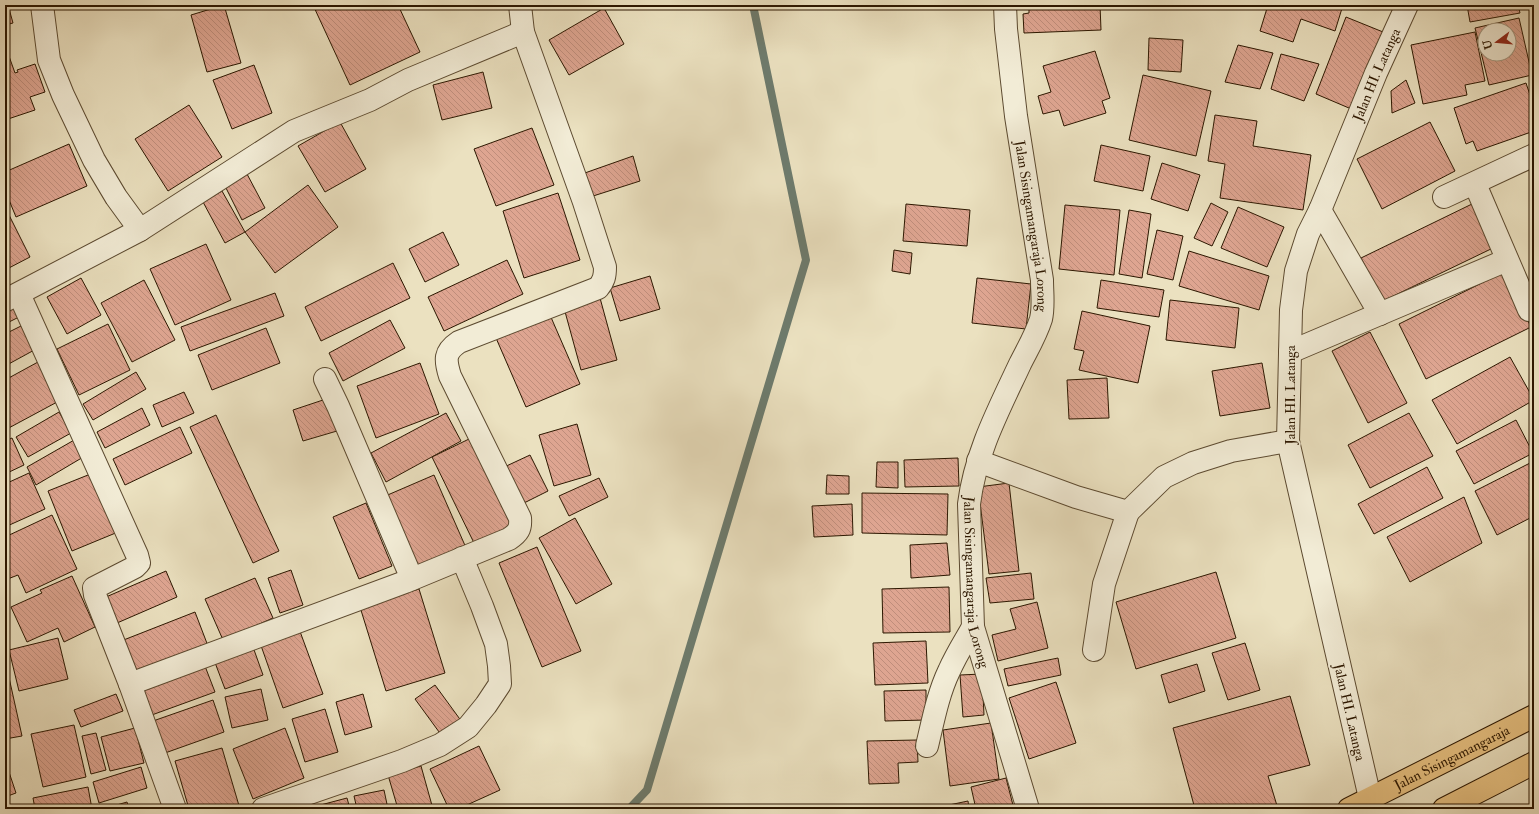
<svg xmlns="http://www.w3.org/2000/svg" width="1539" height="814" font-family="'IM FELL Double Pica',serif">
<defs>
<pattern id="building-back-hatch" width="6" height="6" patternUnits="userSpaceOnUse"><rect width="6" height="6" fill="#dea591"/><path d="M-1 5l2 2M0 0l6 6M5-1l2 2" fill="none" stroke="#bf8d7b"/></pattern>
</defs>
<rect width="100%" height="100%" fill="#ebe1c0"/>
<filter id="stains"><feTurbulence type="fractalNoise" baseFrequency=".005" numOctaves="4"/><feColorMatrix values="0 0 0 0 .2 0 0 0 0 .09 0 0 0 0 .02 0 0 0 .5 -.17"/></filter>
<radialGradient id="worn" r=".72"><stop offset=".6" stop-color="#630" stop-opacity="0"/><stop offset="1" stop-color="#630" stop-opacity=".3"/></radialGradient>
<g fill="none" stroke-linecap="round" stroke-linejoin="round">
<!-- stream -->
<path stroke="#6d7b6d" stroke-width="8" d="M629,809L647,790L806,260L753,5"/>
</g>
<!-- building -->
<g fill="url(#building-back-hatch)" stroke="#2c1700" fill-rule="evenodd">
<path d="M5,5H8L13,23L5,25Z"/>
<path d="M224,5L241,63L207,72L191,15Z"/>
<path d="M313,5H398L420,52L350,85Z"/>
<path d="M1029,5H1100L1101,30L1024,33L1023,14L1029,13Z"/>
<path d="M1268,5H1343L1335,31L1301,19L1293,42L1260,31Z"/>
<path d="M1467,5H1518L1520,13L1470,22Z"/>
<path d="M604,8L624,44L569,75L549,40Z"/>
<path d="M1346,17L1388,34L1356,111L1316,94Z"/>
<path d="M1519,18L1532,75L1489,85L1475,28ZM1485,30H1509V54H1485Z"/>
<path d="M1475,32L1485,81L1465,85L1467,95L1423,104L1411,45Z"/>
<path d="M1149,38L1183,40L1181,72L1148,70Z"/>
<path d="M5,45L15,73L18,72L17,70L35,64L45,92L30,97L35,110L5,120Z"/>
<path d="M1238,45L1273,53L1260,89L1225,82Z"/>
<path d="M1095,51L1110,98L1102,101L1106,113L1064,126L1059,110L1043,114L1038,96L1051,92L1043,66Z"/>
<path d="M1281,54L1319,64L1304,101L1271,89Z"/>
<path d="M254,65L272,113L232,129L213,80Z"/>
<path d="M483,72L492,108L442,120L433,85Z"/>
<path d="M1143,75L1211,91L1196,156L1129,140Z"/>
<path d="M1406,80L1415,103L1392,113L1391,91Z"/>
<path d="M1526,83L1534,107V131L1477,151L1473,141L1466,144L1454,108Z"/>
<path d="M189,105L222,157L168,191L135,139Z"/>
<path d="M1215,115L1257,121L1253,146L1311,155L1303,210L1220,198L1225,164L1208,161Z"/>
<path d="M340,122L366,169L325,192L298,146Z"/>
<path d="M1430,122L1455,171L1382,209L1357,159Z"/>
<path d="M532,128L554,185L496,206L474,149Z"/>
<path d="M69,144L87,186L16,217L9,200L5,201V172Z"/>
<path d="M1101,145L1150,156L1143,191L1094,181Z"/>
<path d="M633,156L640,181L590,197L582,174Z"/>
<path d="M1162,163L1200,175L1188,211L1151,199Z"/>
<path d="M247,174L265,208L242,220L225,186Z"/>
<path d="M308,185L338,227L275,273L245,232Z"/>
<path d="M222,191L245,232L225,243L203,202Z"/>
<path d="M558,193L580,260L524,278L503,211Z"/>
<path d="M1211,203L1228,212L1212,246L1194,238Z"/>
<path d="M906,204L970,210L967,246L903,241Z"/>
<path d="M1472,204L1493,248L1383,301L1361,258Z"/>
<path d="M1065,205L1120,210L1114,275L1059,269Z"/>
<path d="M5,207L30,257L5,270Z"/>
<path d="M1238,207L1284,227L1267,267L1221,248Z"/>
<path d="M1129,210L1151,214L1142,278L1119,274Z"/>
<path d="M1157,230L1183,236L1173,280L1147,274Z"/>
<path d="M443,232L459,265L425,282L409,249Z"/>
<path d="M206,244L231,300L175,325L150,269Z"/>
<path d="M894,250L912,253L910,274L892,271Z"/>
<path d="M1189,251L1269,276L1259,310L1179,286Z"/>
<path d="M507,260L523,294L444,331L428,297Z"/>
<path d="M393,263L410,298L321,341L305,307Z"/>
<path d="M1504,272L1531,327L1426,379L1399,324Z"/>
<path d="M650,276L660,309L620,321L610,288Z"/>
<path d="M81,278L101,315L67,334L47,297Z"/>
<path d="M977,278L1031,284L1026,329L972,323Z"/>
<path d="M144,280L175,340L132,362L101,303Z"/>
<path d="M1101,280L1164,290L1159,317L1097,308Z"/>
<path d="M275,293L284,316L190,351L181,327Z"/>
<path d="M600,298L617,360L581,370L564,308Z"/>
<path d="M14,300L21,316L5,324V305Z"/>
<path d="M1170,300L1239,308L1235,348L1166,340Z"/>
<path d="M1082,311L1150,326L1138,383L1079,370L1084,351L1074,349Z"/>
<path d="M550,315L580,384L526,407L496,338Z"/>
<path d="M390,320L405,348L343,381L329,353Z"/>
<path d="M25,324L38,348L5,366V334Z"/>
<path d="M108,324L130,370L79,395L57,349Z"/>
<path d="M266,328L280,363L212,390L198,355Z"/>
<path d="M1370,332L1407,403L1368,423L1332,351Z"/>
<path d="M1510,357L1534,400L1457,444L1432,400Z"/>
<path d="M38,362L59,401L5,430V380Z"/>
<path d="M420,363L439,414L376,438L357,386Z"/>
<path d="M1262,363L1270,408L1220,416L1212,371Z"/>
<path d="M136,372L146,389L93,420L83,404Z"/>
<path d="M1107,378L1109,418L1069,419L1067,380Z"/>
<path d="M184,392L194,413L162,427L153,405Z"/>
<path d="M326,399L337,431L303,441L293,410Z"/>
<path d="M142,408L150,425L105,448L97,432Z"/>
<path d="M59,412L71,433L28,457L16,437Z"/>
<path d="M446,413L461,441L386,482L371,453Z"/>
<path d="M1409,413L1433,456L1370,488L1348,445Z"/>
<path d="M216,415L279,551L253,563L190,427Z"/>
<path d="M1516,420L1533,453L1474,484L1456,451Z"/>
<path d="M577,424L591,475L554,486L539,435Z"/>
<path d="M180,427L192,453L125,485L113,459Z"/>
<path d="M12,438L24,465L5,474V441Z"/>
<path d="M76,439L85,456L36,485L27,467Z"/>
<path d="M469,439L512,527L475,545L432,457Z"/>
<path d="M530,455L548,491L518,506L500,469Z"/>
<path d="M958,458L959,486L905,487L904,460Z"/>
<path d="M1534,461V516L1497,535L1475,491Z"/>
<path d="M877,462H898V488L876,487Z"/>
<path d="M1427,467L1443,498L1374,534L1358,504Z"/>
<path d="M29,473L45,509L5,527V484Z"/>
<path d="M93,473L118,532L72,551L48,491Z"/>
<path d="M434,475L467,550L416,573L383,497Z"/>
<path d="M827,475L849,476V494H826Z"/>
<path d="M599,478L608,497L569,516L559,496Z"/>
<path d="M1009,483L1019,571L989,574L978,487Z"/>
<path d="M862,493L948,494L947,535L862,533Z"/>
<path d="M1464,497L1482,543L1410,582L1387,537Z"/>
<path d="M366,503L392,566L359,579L333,517Z"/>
<path d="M852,504L853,535L814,537L812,506Z"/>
<path d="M52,515L77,569L26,593L18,575L5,580V537Z"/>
<path d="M575,518L612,584L576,604L539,538Z"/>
<path d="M947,543L950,575L911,578L910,545Z"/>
<path d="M537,547L581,651L542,667L499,563Z"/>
<path d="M291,570L303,605L280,613L268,578Z"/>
<path d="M166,571L177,597L117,623L106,597Z"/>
<path d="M1216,572L1236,638L1136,669L1116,602Z"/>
<path d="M1031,573L1034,599L990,603L986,578Z"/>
<path d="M72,576L95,627L64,642L58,628L27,642L11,607L42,593L40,590Z"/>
<path d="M255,578L273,618L223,640L205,599Z"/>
<path d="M949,587L950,632L883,633L882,589Z"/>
<path d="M419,589L445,673L386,691L360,607Z"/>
<path d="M1037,602L1048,648L998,661L992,635L1016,629L1010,609Z"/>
<path d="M195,612L208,646L135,675L121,641Z"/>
<path d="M298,626L323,694L283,708L259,640Z"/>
<path d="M58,638L68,679L19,691L9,650Z"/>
<path d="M926,641L928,683L875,685L873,643Z"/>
<path d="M1245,643L1260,690L1228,700L1212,653Z"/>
<path d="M253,647L263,675L225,689L214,660Z"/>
<path d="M1058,658L1061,675L1008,686L1004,669Z"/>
<path d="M203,661L215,692L149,716L138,685Z"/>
<path d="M1197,664L1205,691L1169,703L1161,675Z"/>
<path d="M8,673L22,736L5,739V674Z"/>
<path d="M982,674L984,715L963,717L960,675Z"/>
<path d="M1056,682L1076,743L1029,759L1009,698Z"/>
<path d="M435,685L462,722L442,736L415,699Z"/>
<path d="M261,689L268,720L232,728L225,697Z"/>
<path d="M926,690V720L885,721L884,691Z"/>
<path d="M116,694L123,711L81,727L74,710Z"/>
<path d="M363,694L372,727L345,735L336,702Z"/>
<path d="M1290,696L1310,765L1268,776L1278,809H1195L1173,728Z"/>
<path d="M213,700L224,732L165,753L153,721Z"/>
<path d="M325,709L338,752L305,762L292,719Z"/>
<path d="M991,723L999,779L950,786L943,730Z"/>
<path d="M74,725L86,777L43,787L31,734Z"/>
<path d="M135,728L144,763L110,771L101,737Z"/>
<path d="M285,728L304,778L253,799L233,749Z"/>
<path d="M96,733L106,770L91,774L82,736Z"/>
<path d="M917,740L918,762L898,763L899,783L869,784L867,741Z"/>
<path d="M479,746L500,790L458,809H449L430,769Z"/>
<path d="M222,748L240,809H189L175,761Z"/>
<path d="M5,760L16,793L5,797Z"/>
<path d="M421,766L433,809H398L388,775Z"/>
<path d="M141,767L147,788L99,803L93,782Z"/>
<path d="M1006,778L1014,809H976L971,787Z"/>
<path d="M88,787L92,809H35L33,798Z"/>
<path d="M384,790L388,809H357L354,796Z"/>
<path d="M347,798L350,809H313V807Z"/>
<path d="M968,801L969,809H930Z"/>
<path d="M127,802L129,809H103Z"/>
</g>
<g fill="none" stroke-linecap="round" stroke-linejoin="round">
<!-- street casing -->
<g stroke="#5c4a30" stroke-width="24">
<g id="street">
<path id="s1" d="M1005,5L1006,29L1016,116L1042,280C1042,293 1044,307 1041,319C1036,335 1027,350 1020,364C999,409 975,454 969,504L973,627L1028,809"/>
<path d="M1475,184L1529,310"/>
<path d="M1444,197L1534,155"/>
<path d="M1320,210L1380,314"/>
<path d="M140,230L294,131L370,100L408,80L523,32"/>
<path d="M19,294L137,555L139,563L135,567L94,588L95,595L130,684L175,809"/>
<path d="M6,300L140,230L116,197L94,160L63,95L49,60L42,5"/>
<path d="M1290,352L1507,260"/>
<path d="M325,379L338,406L412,579"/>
<path d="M978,461L1076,497L1128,512L1164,477L1193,463L1231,451L1288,441"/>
<path d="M1094,650L1104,584L1128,512"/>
<path d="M130,684L405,582L509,539C518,533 521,529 520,518L450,376C445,360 444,352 459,342L598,288C604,281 605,276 605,267L584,202L523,32L520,5"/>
<path d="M927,746C933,721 938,694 949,671C956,655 965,641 973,627"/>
<path id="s2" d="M1370,798L1288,441L1291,310L1296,271L1308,234L1320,210L1376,73L1407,5"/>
<path d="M263,809L402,761L440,745L468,727L486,705L500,684L499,666L496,644L482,606L462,558"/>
</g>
</g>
<!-- primary casing -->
<g stroke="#2c1700" stroke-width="24">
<g id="primary">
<path id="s3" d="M1349,809L1534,716"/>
<path d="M1444,809L1534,763"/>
</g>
</g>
<!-- street -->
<use href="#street" stroke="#f2ecd6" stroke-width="22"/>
<!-- primary -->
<use href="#primary" stroke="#e6c080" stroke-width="22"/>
</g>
<g text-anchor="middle" stroke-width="3.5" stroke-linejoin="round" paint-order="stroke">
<!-- street labels -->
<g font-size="14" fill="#2c1700" stroke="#f2ecd6">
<text dy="5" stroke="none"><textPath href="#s2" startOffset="749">Jalan HI. Latanga</textPath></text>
<text dy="5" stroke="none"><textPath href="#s1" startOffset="223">Jalan Sisingamangaraja Lorong</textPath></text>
<text transform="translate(1290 395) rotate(-90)" y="5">Jalan HI. Latanga</text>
<text dy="5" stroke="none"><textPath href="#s1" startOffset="595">Jalan Sisingamangaraja Lorong</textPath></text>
<text transform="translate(1350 712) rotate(77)" y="5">Jalan HI. Latanga</text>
<text dy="5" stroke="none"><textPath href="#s3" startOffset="115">Jalan Sisingamangaraja</textPath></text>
</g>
</g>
<!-- margin -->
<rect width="1539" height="814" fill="none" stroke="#ebe1c0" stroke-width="20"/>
<rect x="6" y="6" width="1527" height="802" fill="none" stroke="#2c1700" stroke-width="2"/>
<rect x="10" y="10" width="1519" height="794" fill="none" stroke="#2c1700"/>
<!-- north arrow -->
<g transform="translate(1497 42) rotate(254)"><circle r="19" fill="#f2ecd6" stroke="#a39780"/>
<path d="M0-3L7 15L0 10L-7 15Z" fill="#8f2418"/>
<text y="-6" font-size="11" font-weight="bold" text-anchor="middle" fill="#2c1700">U</text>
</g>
<rect width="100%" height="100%" filter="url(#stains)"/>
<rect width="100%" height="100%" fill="url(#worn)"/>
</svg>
